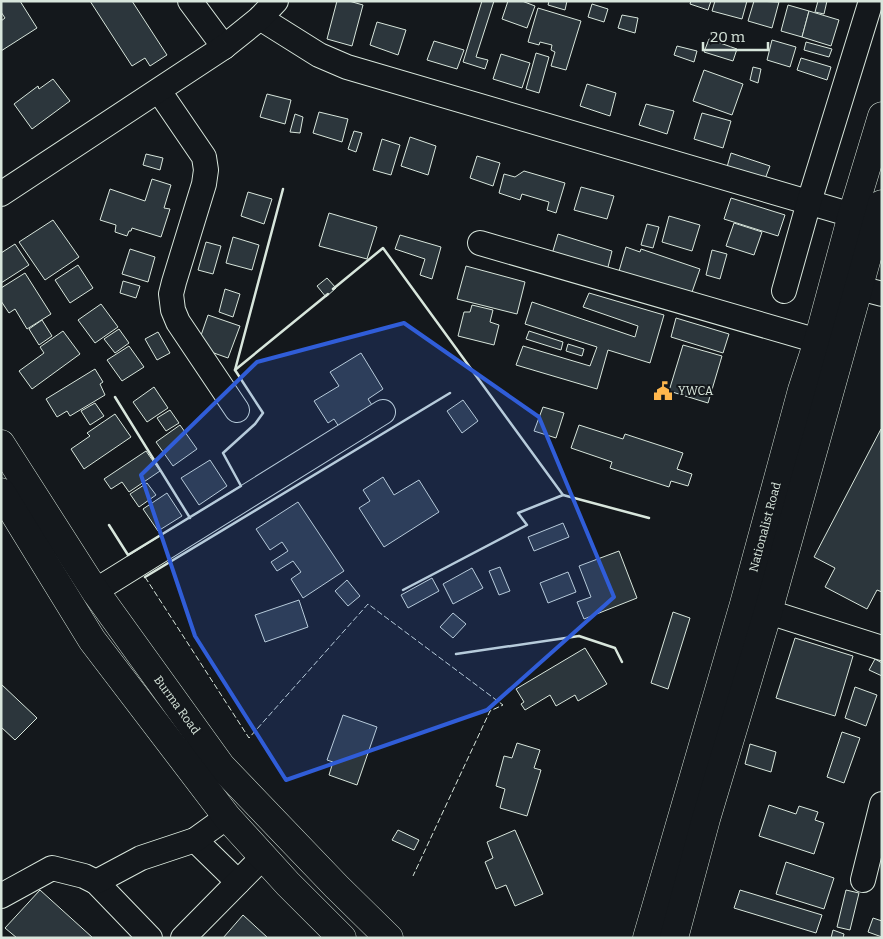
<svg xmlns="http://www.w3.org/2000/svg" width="883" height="939" font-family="Bitter,serif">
<rect width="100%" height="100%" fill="#14181c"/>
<!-- building -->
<g fill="#2c363c" stroke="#d8e6dc">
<path d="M1,1H20L37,28L1,51V21L5,18L1,12Z"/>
<path d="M90,1H132L167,55L150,66L145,58L132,66Z"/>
<path d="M337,1H349L363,5L352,46L327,39Z"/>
<path d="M482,1H494L476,57L488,60L485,69L463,62Z"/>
<path d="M508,1H522L535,6L527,28L502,19Z"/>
<path d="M549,1H567L565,10L548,5Z"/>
<path d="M691,1H711L708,10L690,4Z"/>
<path d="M715,1H747L742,19L712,11Z"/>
<path d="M754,1L779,2L772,28L748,21Z"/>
<path d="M818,1H827L824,14L815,12Z"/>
<path d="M592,4L608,9L604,22L588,17Z"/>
<path d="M788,5L809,11L802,37L781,31Z"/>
<path d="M538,8L581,21L566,70L551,66L555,52L551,50L552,45L540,42L539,45L528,42Z"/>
<path d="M809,11L839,20L831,46L802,37Z"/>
<path d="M622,15L638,18L635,33L618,28Z"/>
<path d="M377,22L406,30L398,55L370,45Z"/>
<path d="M709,39L737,49L733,61L704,52Z"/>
<path d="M772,40L796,47L790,67L767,60Z"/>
<path d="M434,41L464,50L457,69L427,60Z"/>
<path d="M806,42L832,49L829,57L804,50Z"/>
<path d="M677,46L697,51L694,62L674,55Z"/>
<path d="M536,53L549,57L539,93L526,89Z"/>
<path d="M501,54L530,63L522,88L493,79Z"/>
<path d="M801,58L831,67L827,80L797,70Z"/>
<path d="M753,67L761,69L758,83L750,80Z"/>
<path d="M704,70L743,84L732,115L693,101Z"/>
<path d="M53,79L70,101L32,129L14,104L38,86L39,89Z"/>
<path d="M587,84L616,93L610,116L580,106Z"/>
<path d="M267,94L291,100L285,124L260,117Z"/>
<path d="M646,104L674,111L667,134L639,125Z"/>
<path d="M319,112L348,119L342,142L313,133Z"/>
<path d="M702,113L731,121L723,148L694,139Z"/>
<path d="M295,114L303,117L300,133L290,132Z"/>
<path d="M354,131L362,133L356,152L348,149Z"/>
<path d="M410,137L436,146L428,175L401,166Z"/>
<path d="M382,139L400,145L391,175L373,170Z"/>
<path d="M731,153L770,166L765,179L727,167Z"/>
<path d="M146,154L163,158L160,170L143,165Z"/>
<path d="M477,156L500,163L493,186L470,178Z"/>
<path d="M524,171L565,183L556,213L547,210L549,202L522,194L520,200L499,193L504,174L515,177Z"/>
<path d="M152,179L171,185L164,208L170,209L161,237L132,228L131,231H129L127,236L115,232L116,225L100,220L110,189L145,201Z"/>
<path d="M581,187L614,196L607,219L574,210Z"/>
<path d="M248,192L272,199L264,224L241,216Z"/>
<path d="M731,198L785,215L778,236L724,219Z"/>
<path d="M329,213L377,227L367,259L319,246Z"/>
<path d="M669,216L700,225L692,251L662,242Z"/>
<path d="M53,220L79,257L45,280L19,242Z"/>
<path d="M734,223L762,232L754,255L726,246Z"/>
<path d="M647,224L659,227L653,248L641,245Z"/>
<path d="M558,234L612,251L607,271L552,254Z"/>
<path d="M400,235L441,247L432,279L420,275L425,259L395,249Z"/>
<path d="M233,237L259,245L252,270L226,263Z"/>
<path d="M206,242L221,246L213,274L198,270Z"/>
<path d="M15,244L29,265L1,283V253Z"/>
<path d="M626,247L640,252L641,249L700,269L691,295L619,271Z"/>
<path d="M130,249L155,257L148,282L122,274Z"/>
<path d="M712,250L727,254L720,279L706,275Z"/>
<path d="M78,265L93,288L70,303L55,280Z"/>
<path d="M466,266L525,282L517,314L457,299Z"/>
<path d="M25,273L51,314L27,329L15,309L9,313L1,301V288Z"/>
<path d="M327,278L336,288L326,297L317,286Z"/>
<path d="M123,281L140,286L136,298L120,293Z"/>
<path d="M225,289L240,294L233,317L219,312Z"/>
<path d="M589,293L664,315L650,363L608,350L597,389L516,365L523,346L590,366L597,347L525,324L532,302L635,337L638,326L583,307Z"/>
<path d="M101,304L118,327L95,343L78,320Z"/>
<path d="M472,305L493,310L490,322L499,325L494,345L458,336L464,312H470Z"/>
<path d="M208,315L240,326L228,358L197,347Z"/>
<path d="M676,318L729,334L723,353L671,337Z"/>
<path d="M42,320L52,336L39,345L29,329Z"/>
<path d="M119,329L129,343L115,353L104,339Z"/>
<path d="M63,331L80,354L32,389L19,371L44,353L40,347Z"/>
<path d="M529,331L563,342L561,350L526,339Z"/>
<path d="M158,332L170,353L157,360L145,339Z"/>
<path d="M568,344L584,349L582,356L566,351Z"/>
<path d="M683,345L722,356L708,403L669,391Z"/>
<path d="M129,346L144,367L122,381L107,360Z"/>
<path d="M361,353L383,389L368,399L374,408L341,430L334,419L328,423L314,401L339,386L330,372Z"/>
<path d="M95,369L103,382L100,384L105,395L70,416L67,411L57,417L46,399Z"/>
<path d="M154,387L168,408L147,422L133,402Z"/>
<path d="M463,400L478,421L462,433L447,411Z"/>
<path d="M95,403L104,416L90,425L81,411Z"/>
<path d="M543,407L564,413L556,438L534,431Z"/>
<path d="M170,410L179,423L166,431L157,418Z"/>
<path d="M115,414L131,437L84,469L71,449L90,436L87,433Z"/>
<path d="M180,425L197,449L173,466L156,442Z"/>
<path d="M579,425L623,439L625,434L683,453L677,469L692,474L688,486L671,481L669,487L610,468L612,462L571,448Z"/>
<path d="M881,429L882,592L877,590L867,609L825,587L835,568L814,557Z"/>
<path d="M146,451L160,471L129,492L122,482L111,489L104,479Z"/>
<path d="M210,460L227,486L199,505L181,478Z"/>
<path d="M383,477L394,495L419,480L439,512L384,547L359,508L370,501L363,490Z"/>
<path d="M147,483L156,495L139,507L130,494Z"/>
<path d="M167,493L182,516L158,531L143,509Z"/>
<path d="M298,502L344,571L303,598L291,579L301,572L293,561L277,571L271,562L288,551L282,542L270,550L256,529Z"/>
<path d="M563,523L569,537L534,551L528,537Z"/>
<path d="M619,551L637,598L584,619L577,602L591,597L579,566Z"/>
<path d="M500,567L510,591L499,595L489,571Z"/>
<path d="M472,568L483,588L453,604L443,584Z"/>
<path d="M568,572L576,592L548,603L540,583Z"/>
<path d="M432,578L439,591L408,608L401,595Z"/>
<path d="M347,580L360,596L348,606L335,591Z"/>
<path d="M299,600L308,627L265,642L255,615Z"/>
<path d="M673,612L690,618L668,689L651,683Z"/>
<path d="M453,613L466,624L453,638L440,627Z"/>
<path d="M795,638L853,656L835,716L776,698Z"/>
<path d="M585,648L607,684L578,701L575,695L556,706L550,695L525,710L521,704L524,702L516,689Z"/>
<path d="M875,659L882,663V676L869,670Z"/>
<path d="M1,684L37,718L15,740L1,727Z"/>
<path d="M855,687L877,695L866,726L845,718Z"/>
<path d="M343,715L377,727L357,785L329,775L333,762L327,760Z"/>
<path d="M842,732L860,738L844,783L827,777Z"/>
<path d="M517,743L540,750L534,768L541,770L527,816L500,808L505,789L496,786L504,756L512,758Z"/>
<path d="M750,744L776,752L771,772L745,764Z"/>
<path d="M769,805L796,814L799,806L818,812L815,820L824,823L814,854L759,836Z"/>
<path d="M398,830L419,840L414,850L392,840Z"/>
<path d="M515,830L543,894L515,906L506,885L496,889L485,862L493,858L487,842Z"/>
<path d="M786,862L834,878L824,909L776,894Z"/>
<path d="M40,890L93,938H17L5,928Z"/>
<path d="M740,890L822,915L816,933L734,908Z"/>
<path d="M846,890L859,893L850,930L837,927Z"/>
<path d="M243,915L268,938H223Z"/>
<path d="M873,918L882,921V937L868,932Z"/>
<path d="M833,930L844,934L843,938H831Z"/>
</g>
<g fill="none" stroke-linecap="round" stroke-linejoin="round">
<!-- minor casing -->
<g stroke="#d8e6dc" stroke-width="26">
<g id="minor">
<path d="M190,1L224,47"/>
<path d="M260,18L319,55L347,67L852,215"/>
<path d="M159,91L204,157L206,170L204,184L174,282L171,294L173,310L178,322L237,410"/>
<path d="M1,194L224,47L260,18L276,1"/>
<path d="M480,243L818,341"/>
<path d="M840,283L882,294"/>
<path d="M784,291L809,202L871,1"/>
<path d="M95,591L383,412"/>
<path d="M750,606L882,648"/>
<path d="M195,840L238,882"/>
<path d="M863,880L882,804"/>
<path d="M96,882L150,938"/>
<path d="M1,896L52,868L84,876L96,882L141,858L195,840L227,817"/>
<path d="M183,938L263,857"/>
</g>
</g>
<!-- major casing -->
<g stroke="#d8e6dc" stroke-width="29">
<g id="major">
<path d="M1,444L95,591L221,766L336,886L389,938"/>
<path d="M1,492L92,640L227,817L288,884L342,938"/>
<path d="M647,938L744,604L802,390L818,341L852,215L882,116"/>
<path d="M674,938L706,819L768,612L882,204"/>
</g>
</g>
<!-- minor -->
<use href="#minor" stroke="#14181c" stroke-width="24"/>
<!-- major -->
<use href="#major" stroke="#14181c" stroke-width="28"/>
<!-- fence -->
<path stroke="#d8e6dc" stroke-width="1" stroke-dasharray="6 2.5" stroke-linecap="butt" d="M145,577L249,738L368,604L503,705L490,711L413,876"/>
<!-- wall -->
<g stroke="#d8e6dc" stroke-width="2.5">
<path d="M333,289L383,248L563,495L649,518"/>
<path d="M235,370L328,294"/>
<path d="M115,397L190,518"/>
<path d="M109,525L128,555L241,486L223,453L255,424L263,413L235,370L283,189"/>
<path d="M145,577L450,393"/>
<path d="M403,590L527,525L518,513L563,495"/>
<path d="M456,654L579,636L615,648L622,662"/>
</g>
</g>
<!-- marked area -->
<path fill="#305dd8" fill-opacity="0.2" stroke="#305dd8" stroke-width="4" stroke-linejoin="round" d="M404,323L539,417L614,597L487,710L286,780L195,636L141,475L257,362Z"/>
<!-- icons -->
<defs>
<g id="civic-bare" transform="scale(1.5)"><path d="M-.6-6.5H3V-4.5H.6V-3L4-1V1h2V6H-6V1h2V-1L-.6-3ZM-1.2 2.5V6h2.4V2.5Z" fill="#ffb74d" stroke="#14181c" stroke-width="2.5" paint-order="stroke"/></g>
</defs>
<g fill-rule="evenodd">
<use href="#civic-bare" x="663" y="391"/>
</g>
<g text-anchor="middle" stroke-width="4" stroke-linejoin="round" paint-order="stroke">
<!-- poi labels -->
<g font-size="12" fill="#d8e6dc" stroke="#14181c" text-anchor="start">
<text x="678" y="395">YWCA</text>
</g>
<!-- street labels -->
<g font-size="12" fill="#d8e6dc" stroke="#14181c">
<text transform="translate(765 527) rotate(-75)" y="4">Nationalist Road</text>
<text transform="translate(177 705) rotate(54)" y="4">Burma Road</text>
</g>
</g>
<!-- border -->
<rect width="883" height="939" fill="none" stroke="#d8e6dc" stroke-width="5"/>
<!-- scale -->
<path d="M703 42v8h65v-8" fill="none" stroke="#d8e6dc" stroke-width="2.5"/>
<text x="710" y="42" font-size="15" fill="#d8e6dc" stroke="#14181c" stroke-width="4" paint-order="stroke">20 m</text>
</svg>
